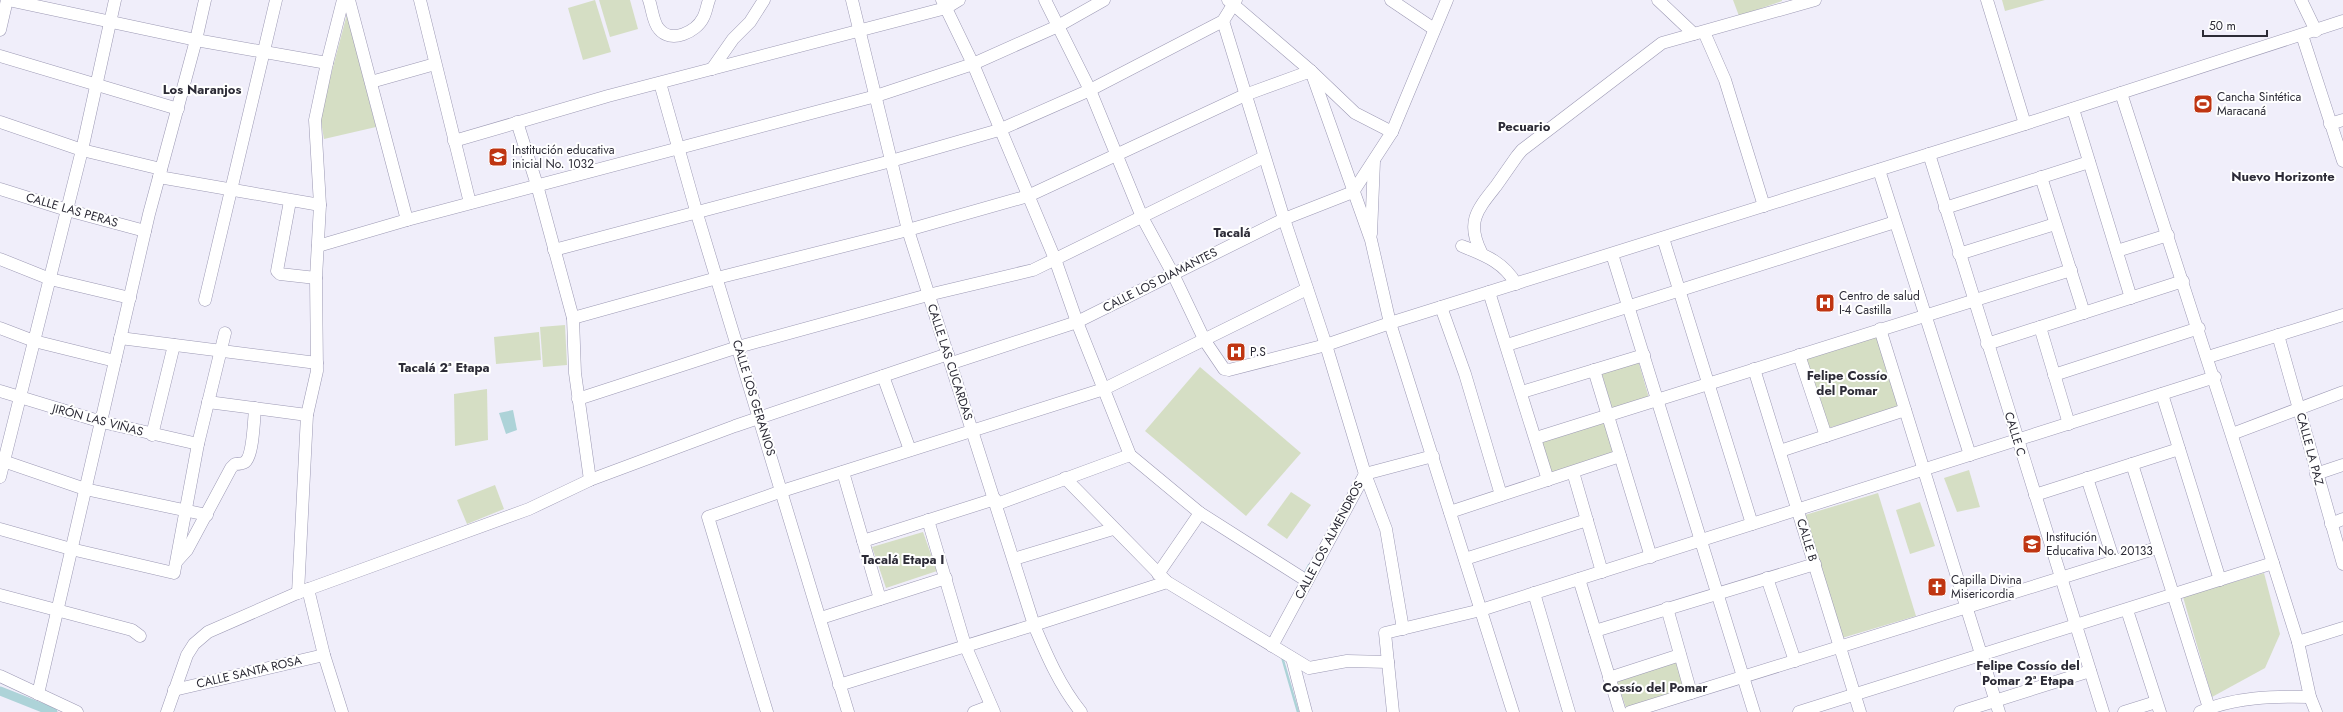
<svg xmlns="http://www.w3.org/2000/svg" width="2343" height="712" font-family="Jost,sans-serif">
<rect width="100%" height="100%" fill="#f0eefa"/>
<!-- green -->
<g fill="#d5dec4">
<path d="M595,0L611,52L583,60L568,8Z"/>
<path d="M599,0H630L638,29L610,37Z"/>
<path d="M1733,0H1782V1L1739,16Z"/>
<path d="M2002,0H2045L2005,11Z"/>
<path d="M347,14L376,127L324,139L320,116Z"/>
<path d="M565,325L567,365L543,367L540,327Z"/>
<path d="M539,332L541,360L496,364L494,337Z"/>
<path d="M1879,335L1901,408L1828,428L1805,357Z"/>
<path d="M1638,360L1649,398L1612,409L1601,371Z"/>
<path d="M1200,367L1301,453L1246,516L1145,431Z"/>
<path d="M487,389L488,440L455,446L454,394Z"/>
<path d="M1605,420L1616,454L1549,474L1538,440Z"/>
<path d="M1969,470L1980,507L1957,512L1944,478Z"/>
<path d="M495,485L504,509L467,524L457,500Z"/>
<path d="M1291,492L1311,505L1287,539L1267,525Z"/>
<path d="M1878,493L1916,616L1842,638L1805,515Z"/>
<path d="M1920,502L1935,546L1910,554L1896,510Z"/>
<path d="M923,532L937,571L886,588L872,547Z"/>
<path d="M2264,573L2280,634L2265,668L2212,697L2183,597Z"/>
<path d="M1679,658L1688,689L1626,708L1616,678Z"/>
</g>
<!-- water -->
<path fill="#add3d8" d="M513,410L517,430L506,434L499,413Z"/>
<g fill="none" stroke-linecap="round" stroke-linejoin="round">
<!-- stream -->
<g stroke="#add3d8" stroke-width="2.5">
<path d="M1305,573L1309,565"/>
<path d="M1282,657L1298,712"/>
</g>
<!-- canal -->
<path stroke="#add3d8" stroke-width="9" d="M0,691L53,712"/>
<!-- minor casing -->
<g stroke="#9c99b4" stroke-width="13">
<g id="minor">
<path d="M8,0L196,40L327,63"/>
<path d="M349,0L407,220"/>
<path d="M420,0L470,203"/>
<path d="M649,0C652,8 653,23 659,29C671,44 696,32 703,18C706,13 707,5 709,0"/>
<path d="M852,0L908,230L1034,625C1047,656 1060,686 1081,712"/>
<path d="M942,0L973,64L1055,259L1077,322L1130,455L1200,513L1307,581"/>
<path d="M1045,0L1090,90L1142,217L1173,274L1205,341L1224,369L1229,370L1326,345L1390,323L2025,124L2343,21"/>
<path d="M1228,0L1311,71L1355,113L1392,132"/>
<path d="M1391,0L1434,29"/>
<path d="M1658,0L1694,34"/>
<path d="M1987,0L2025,124"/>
<path d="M2301,0L2316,31"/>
<path d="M1223,21L1284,219L1326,345L1365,474L1386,529L1403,629"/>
<path d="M0,30L7,0"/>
<path d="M1704,32L1725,80L1764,206"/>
<path d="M2302,35L2343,161"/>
<path d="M0,56L178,109"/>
<path d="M712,69L733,39L750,22L764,0"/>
<path d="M371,82L435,64"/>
<path d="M660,83L697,214L848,712"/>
<path d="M2121,93L2273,563L2298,642L2310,697L2316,712"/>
<path d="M2073,109L2131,298"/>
<path d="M0,122L82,150L161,169"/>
<path d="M517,122L537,185L573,318L575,373L590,480"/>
<path d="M2330,124L2343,120"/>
<path d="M454,141L608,96L946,8L959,0"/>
<path d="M1929,154L2103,712"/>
<path d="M1879,170L1970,455"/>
<path d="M159,177L320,205"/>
<path d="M2041,177L2084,313"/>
<path d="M0,189L67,210L145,231"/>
<path d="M290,201L277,271L280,274L316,278"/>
<path d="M1945,208L2089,162"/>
<path d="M1371,234L1374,161"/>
<path d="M1663,238L1752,524"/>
<path d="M318,246L407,220L876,96L973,64L1058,26L1104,0"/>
<path d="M1462,246C1484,255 1504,262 1516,284"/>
<path d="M554,250L891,161L999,130L1090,90L1223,21L1236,0"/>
<path d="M2117,251L2168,235"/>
<path d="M1481,252C1466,222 1477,210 1496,186C1503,176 1510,166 1517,156L1522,150L1662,43L1815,0"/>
<path d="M1612,254L1754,712"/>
<path d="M1959,254L2055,224"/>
<path d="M0,259L50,279L130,298"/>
<path d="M1489,292L1548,480"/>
<path d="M205,300L276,0"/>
<path d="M1441,307L1465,374L1501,495"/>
<path d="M573,318L717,278L908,230L1028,196L1245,95L1311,71L1371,240L1390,323L1513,712"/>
<path d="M2040,327L2069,424"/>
<path d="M0,328L34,341L115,361"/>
<path d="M1880,329L1999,712"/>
<path d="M2278,335L2343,564"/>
<path d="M120,338L317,363"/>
<path d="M1987,344L2183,281"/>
<path d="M1507,345L1895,222"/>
<path d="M1799,355L1826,436"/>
<path d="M2208,357L2343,315"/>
<path d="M952,363L1077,322L1284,219L1353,192L1392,132L1447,0"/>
<path d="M1754,369L1860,712"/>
<path d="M1594,370L1651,557"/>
<path d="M2054,375L2199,328"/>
<path d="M883,376L910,450"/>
<path d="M0,391L102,422L198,444"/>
<path d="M1522,392L1644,355"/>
<path d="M2162,394L2220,580"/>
<path d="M578,399L738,347L928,295L1033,270L1264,157"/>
<path d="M208,402L307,415"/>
<path d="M2232,434L2343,392"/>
<path d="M152,435L174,345"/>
<path d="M1536,438L2071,270"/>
<path d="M1780,451L1905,410"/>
<path d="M0,460L85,489L207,515"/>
<path d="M2132,464L2209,708"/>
<path d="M843,472L880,599"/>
<path d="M1573,472L1602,572"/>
<path d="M2316,474L2343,465"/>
<path d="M0,477L82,150L115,0"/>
<path d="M1065,478L1167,582L1309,668L1347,661L1388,662"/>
<path d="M2087,478L2114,561"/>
<path d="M2035,495L2179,449"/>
<path d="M997,504L1130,455"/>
<path d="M1450,512L1620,456"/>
<path d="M928,520L965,645L994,712"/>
<path d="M2331,524L2343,519"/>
<path d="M0,529L71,549L174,573L198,444L225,333"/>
<path d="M863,541L995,499"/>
<path d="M1014,559L1113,529"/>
<path d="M1465,559L1587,520"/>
<path d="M177,561L187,550L231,468L235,464C239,464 242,464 245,462C253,456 254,420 255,408"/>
<path d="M1158,574L1200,513"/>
<path d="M1767,578L1795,661"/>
<path d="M1579,579L1620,712"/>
<path d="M308,589L324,655L342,712"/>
<path d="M298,593L307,415L317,371L316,278L320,205L315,120L327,63L343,0"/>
<path d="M1534,593L1569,712"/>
<path d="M0,595L132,630L140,636"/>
<path d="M1667,608L1691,693"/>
<path d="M2127,610L2160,712"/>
<path d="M821,618L946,578"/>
<path d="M1595,631L1815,564"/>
<path d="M2298,642L2343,628"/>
<path d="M1272,646L1365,474L1433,456"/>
<path d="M1292,658L1306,712"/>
<path d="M0,676L77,712"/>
<path d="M1609,678L1680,655"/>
<path d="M839,685L1034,625L1167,582"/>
<path d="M174,690L324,655"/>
<path d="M38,694L149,214L196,40L205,0"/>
<path d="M167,712L187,655L194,644L208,632L295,594L529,509L590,480L735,426L948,354"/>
<path d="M767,712L708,517L782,491L1104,389L1307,289"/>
<path d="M974,712L990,706"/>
<path d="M1393,712L1385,633L1481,610L2215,377"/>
<path d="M1630,712L2157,548"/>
<path d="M1799,712L2273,563"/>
<path d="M1960,712L2090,671"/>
<path d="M2124,712L2156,702"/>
<path d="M2200,712C2234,697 2274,696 2310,697"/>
</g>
</g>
<!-- minor -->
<use href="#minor" stroke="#fff" stroke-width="12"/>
</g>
<!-- icons -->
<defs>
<g id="stadium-square" transform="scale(1)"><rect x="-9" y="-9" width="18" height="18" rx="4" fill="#bf3512" stroke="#fff"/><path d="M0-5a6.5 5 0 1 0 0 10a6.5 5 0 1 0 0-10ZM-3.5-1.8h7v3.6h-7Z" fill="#fff"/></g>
<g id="school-square" transform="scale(1)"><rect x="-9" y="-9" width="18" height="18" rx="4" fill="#bf3512" stroke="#fff"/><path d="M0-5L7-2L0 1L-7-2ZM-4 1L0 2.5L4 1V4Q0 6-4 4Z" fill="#fff"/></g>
<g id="hospital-square" transform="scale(1)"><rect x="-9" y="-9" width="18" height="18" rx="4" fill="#bf3512" stroke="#fff"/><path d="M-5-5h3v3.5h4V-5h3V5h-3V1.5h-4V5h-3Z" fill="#fff"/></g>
<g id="church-square" transform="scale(1)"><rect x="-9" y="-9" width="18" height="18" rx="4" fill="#bf3512" stroke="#fff"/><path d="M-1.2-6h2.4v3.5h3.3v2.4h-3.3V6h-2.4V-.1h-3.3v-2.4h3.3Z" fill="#fff"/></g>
</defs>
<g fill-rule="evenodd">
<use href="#stadium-square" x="2203" y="104"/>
<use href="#school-square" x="498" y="157"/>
<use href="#hospital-square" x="1825" y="303"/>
<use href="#hospital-square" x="1236" y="352"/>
<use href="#school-square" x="2032" y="544"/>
<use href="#church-square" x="1937" y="587"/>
</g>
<g text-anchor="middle" stroke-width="4" stroke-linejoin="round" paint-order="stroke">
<!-- poi labels -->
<g font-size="12" fill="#2c2b36" stroke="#fff" text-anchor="start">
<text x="2217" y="101">Cancha Sintética<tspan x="2217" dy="14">Maracaná</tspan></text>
<text x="512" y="154">Institución educativa<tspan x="512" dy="14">inicial No. 1032</tspan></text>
<text x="1839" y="300">Centro de salud<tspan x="1839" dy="14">I-4 Castilla</tspan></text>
<text x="1250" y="356">P.S</text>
<text x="2046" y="541">Institución<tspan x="2046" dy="14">Educativa No. 20133</tspan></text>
<text x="1951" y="584">Capilla Divina<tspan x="1951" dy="14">Misericordia</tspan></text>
</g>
<!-- street labels -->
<g font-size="12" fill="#2c2b36" stroke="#fff">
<text transform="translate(72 210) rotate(16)" y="4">CALLE LAS PERAS</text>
<text transform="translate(1160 280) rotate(-27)" y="4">CALLE LOS DIAMANTES</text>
<text transform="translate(950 362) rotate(72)" y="4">CALLE LAS CUCARDAS</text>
<text transform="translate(754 398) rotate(73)" y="4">CALLE LOS GERANIOS</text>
<text transform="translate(98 420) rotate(15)" y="4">JIRÓN LAS VIÑAS</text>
<text transform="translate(2015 434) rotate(73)" y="4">CALLE C</text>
<text transform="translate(2310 449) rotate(75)" y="4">CALLE LA PAZ</text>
<text transform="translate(1329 540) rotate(-62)" y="4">CALLE LOS ALMENDROS</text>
<text transform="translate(1807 540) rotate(73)" y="4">CALLE B</text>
<text transform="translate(249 672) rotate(-13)" y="4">CALLE SANTA ROSA</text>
</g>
<!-- neighbourhood labels -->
<g font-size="13" font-weight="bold" fill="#2c2b36" stroke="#fff">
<text x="202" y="94">Los Naranjos</text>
<text x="1524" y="131">Pecuario</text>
<text x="2283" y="181">Nuevo Horizonte</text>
<text x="1232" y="237">Tacalá</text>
<text x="444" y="372">Tacalá 2ª Etapa</text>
<text x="1847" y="380">Felipe Cossío<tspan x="1847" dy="15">del Pomar</tspan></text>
<text x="903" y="564">Tacalá Etapa I</text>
<text x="2028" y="670">Felipe Cossío del<tspan x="2028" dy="15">Pomar 2ª Etapa</tspan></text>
<text x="1655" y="692">Cossío del Pomar</text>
</g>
</g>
<!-- scale -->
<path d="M2203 30v6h64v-6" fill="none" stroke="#2c2b36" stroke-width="2"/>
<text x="2209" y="30" font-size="12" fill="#2c2b36" stroke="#ffffff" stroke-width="3" paint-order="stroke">50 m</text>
</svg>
